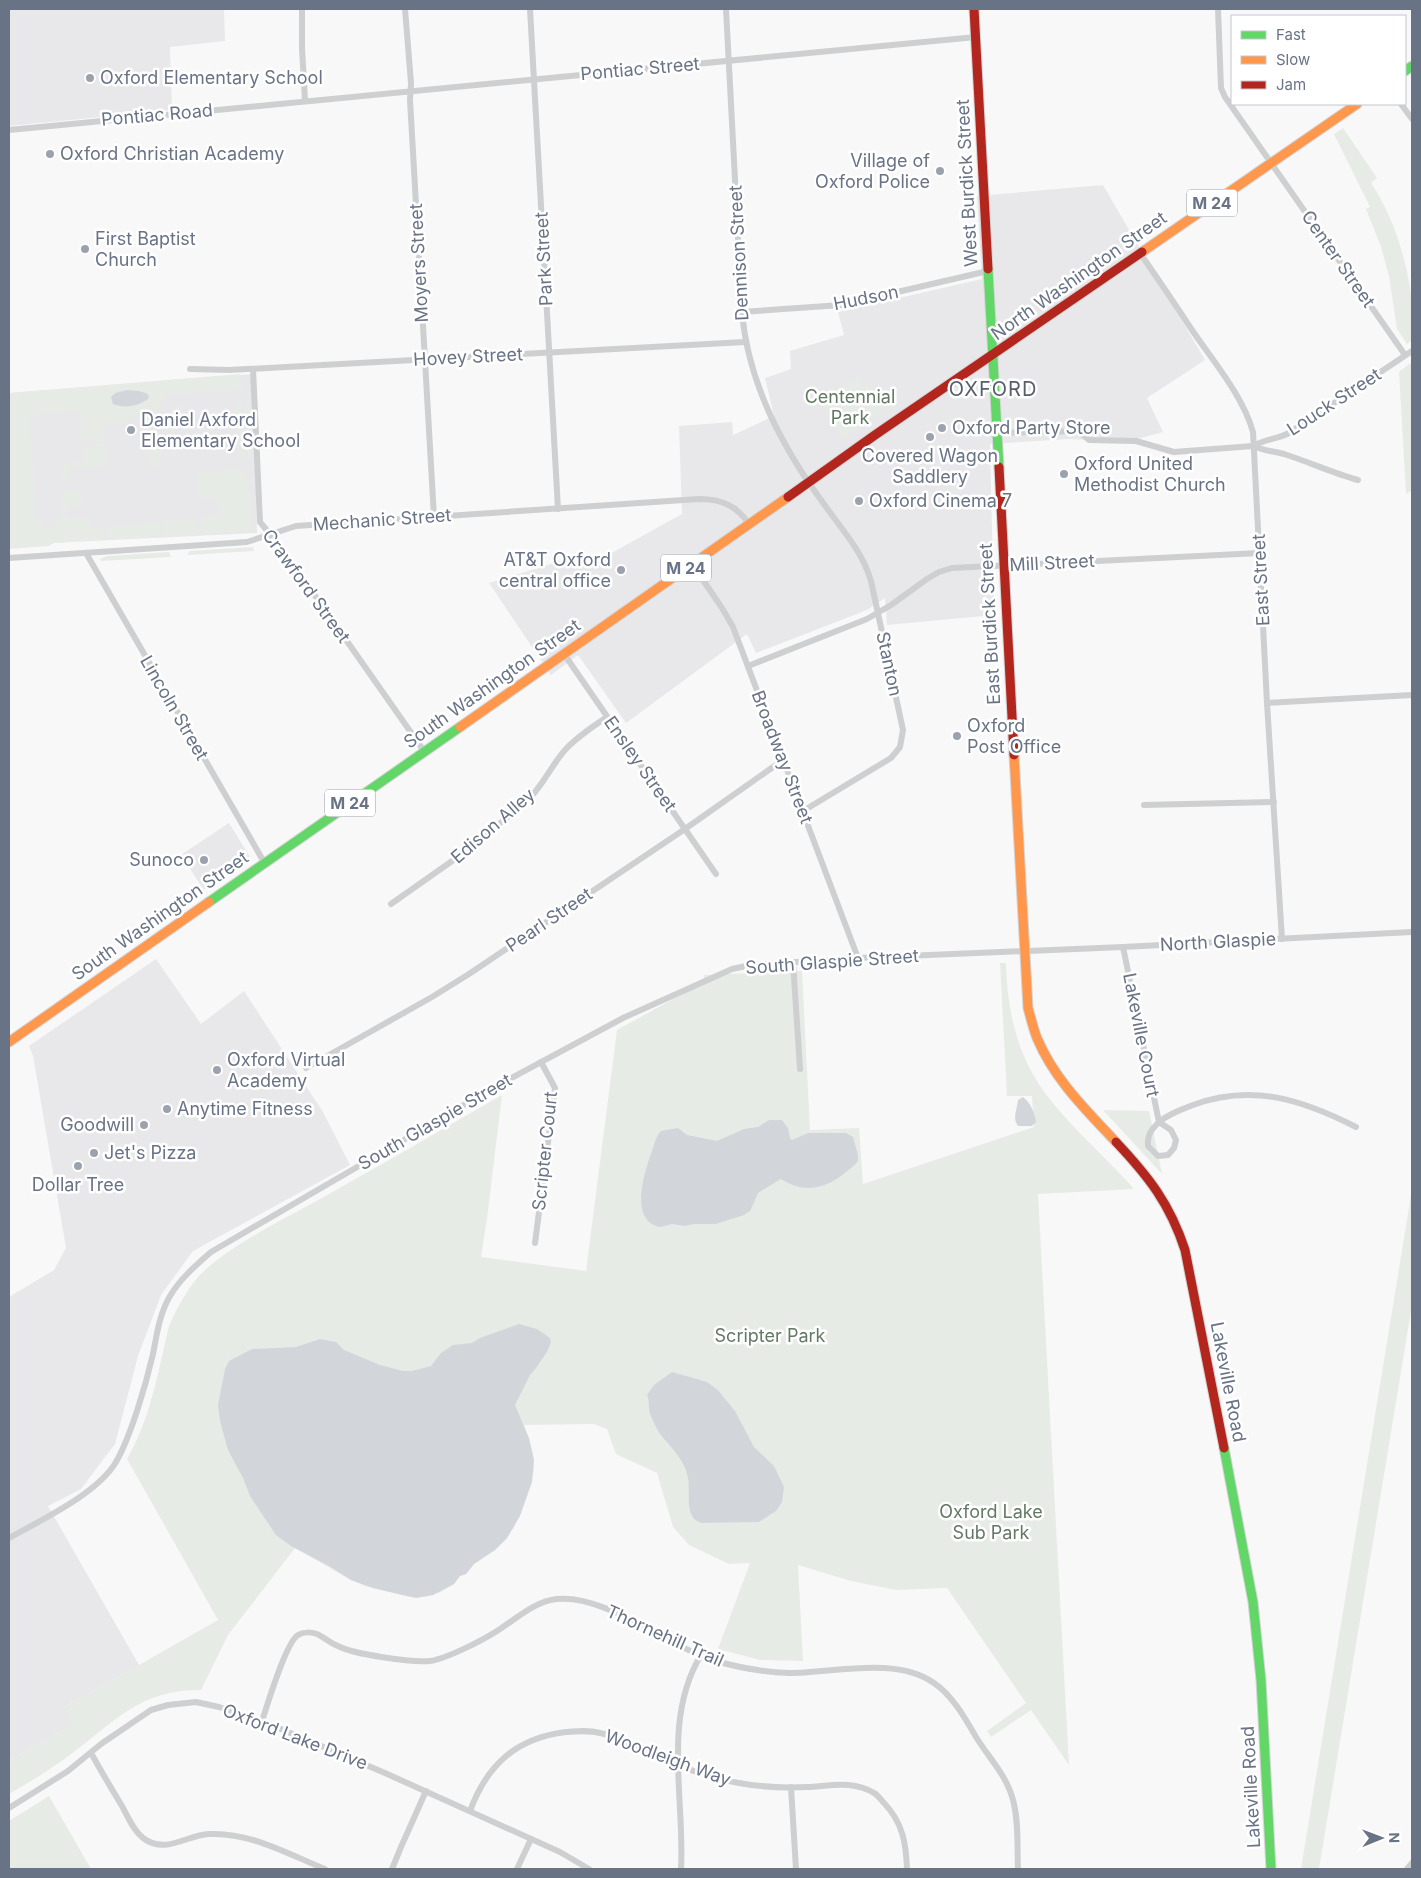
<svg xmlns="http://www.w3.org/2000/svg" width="1421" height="1878" font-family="Inter,sans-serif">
<rect width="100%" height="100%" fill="#f8f8f8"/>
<!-- built -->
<g fill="#e8e8ea">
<path d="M9,9H224L225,41L170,47L172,110L9,126Z"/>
<path d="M1103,185L1205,360L1147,398L1163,432L1126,442L1069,439L990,444L994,615L887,625L885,598L867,610L756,653L747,634L626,723L578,655L551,675L489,583L577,556L588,566L682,514L679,426L732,422L733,435L774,416L765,378L791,369L790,351L844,335L838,312L982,279L977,196Z"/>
<path d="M253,374L257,533L9,545V393Z"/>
<path d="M229,823L250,857L204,890L181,855Z"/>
<path d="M156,959L201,1024L244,991L323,1112L350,1165L193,1251L161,1295L138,1356L115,1444L81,1489L48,1506L139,1665L65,1707L74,1724L9,1761V1297L54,1270L66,1248L33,1056L29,1046Z"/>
</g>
<!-- green -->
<g fill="#e7ebe6">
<path d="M1343,128L1377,178L1371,183C1393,215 1408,263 1412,302C1413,314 1412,328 1412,340L1407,344L1397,329L1389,276L1381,247L1366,209L1370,207L1334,134Z"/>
<path d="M1412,362V490L1406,494L1399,372Z"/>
<path d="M240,374L241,390L175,393C147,399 158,441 160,462L158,466L146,469L152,461L149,423L143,417L135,416L128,422L109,425L104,432L103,441L92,442L91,437H84V442H82L80,411L29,415L36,522H43L44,528L55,527V521L61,520L63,492L79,490C83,495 83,502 79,507L65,508L66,519L89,518V529L103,528V535L100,540L54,543L49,546L9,549V393Z"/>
<path d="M860,377L886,409L843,438L819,398Z"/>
<path d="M238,402H242L245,455V459L239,457L236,406Z"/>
<path d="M245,403L250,409L251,451L248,457Z"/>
<path d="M182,406L183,408L182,410H174L176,456L172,457L170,413L173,407Z"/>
<path d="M104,444L106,467C92,468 79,467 68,469V479L63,480L62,469L65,464L83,463V445L92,446Z"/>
<path d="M241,470L246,474C247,492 254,510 252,529L250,530L201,534L200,519L218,515L220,506L217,499L199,496L197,476L201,473Z"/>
<path d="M196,519L197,534L166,536L163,532L162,521Z"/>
<path d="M139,522H145L146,524L159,522L160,533L158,536L109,540L107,534V528L139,525Z"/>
<path d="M253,547L254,551L188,555L189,551Z"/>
<path d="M169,552L171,557L101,561L100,559L107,556Z"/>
<path d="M1000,963H1006C1007,1010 1017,1055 1045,1093C1071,1128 1106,1157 1134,1189L1038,1194L1069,1765L1031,1710L991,1737L987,1731L1026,1703L947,1588L896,1590L851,1581L798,1565L803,1661L760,1660L718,1649L750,1563L729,1564L689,1545L673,1527L657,1473L616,1454L607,1429L594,1424L524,1425L533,1454L534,1470L531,1482L514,1527L507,1538L495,1550L474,1564L466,1574L460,1576L454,1584L441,1592L425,1597H409L365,1586L351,1580L295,1548L228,1635L201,1690C139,1690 117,1720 70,1755C51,1769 30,1782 9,1794V1761L73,1724L65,1707L218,1620L127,1459C151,1418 158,1371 169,1326C177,1308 186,1291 198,1277C226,1247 284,1219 320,1199C381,1165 441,1130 502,1095L487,1219L481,1257L586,1271L617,1030L704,982V975L802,971L810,1130L859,1128L863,1184L1034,1127L1032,1096H1007Z"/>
<path d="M1103,1110L1149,1111L1162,1174Z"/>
<path d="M1412,1189V1305L1319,1869H1301Z"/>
<path d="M49,1796L91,1869H9V1821Z"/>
</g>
<!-- water -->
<g fill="#d2d6db">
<path d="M127,390L139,391L148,394L149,398C140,406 124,409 113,404L111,397L115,393Z"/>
<path d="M1023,1097C1030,1102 1035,1113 1036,1122L1032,1126H1018C1012,1118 1017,1110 1018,1100Z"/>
<path d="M769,1120H782L788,1128L790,1138L792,1140L808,1133H846L853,1137L858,1155V1161C854,1166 850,1169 846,1172C826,1189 804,1194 781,1179L758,1193L750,1211L744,1215L716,1224H694L685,1226L672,1224L660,1227C627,1220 646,1168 653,1148C655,1142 656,1136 661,1131L678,1128L687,1135L717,1141L744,1129L758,1127Z"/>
<path d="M519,1324L537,1329L550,1338L551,1342L547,1352L536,1368L530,1375L515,1405L529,1438L534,1460L532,1482L520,1516L507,1538L495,1550L474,1564L466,1574L460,1576L454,1584L433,1595L416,1598L373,1588L351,1580L329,1566L291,1546L276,1535L250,1496L243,1478L228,1450L220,1421L218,1405L225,1369L229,1361L252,1349L296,1347L320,1339L336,1342L344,1350L380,1365L403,1371H412L431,1366L441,1353L453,1345L472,1343L480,1338Z"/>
<path d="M672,1372L707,1382L718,1390L735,1411L754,1447L774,1466L784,1487L782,1502L776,1511L759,1522L702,1523C683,1519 691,1491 688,1478C685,1460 672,1449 661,1435C658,1432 652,1419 650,1414C648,1408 650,1402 647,1395L654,1385Z"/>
</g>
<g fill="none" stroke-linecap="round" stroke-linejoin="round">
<!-- fast casing -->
<g stroke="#d4d4d6" stroke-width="11">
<g id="fast">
<path d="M1405,71L1412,66"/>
<path d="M988,269L999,467"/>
<path d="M209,902L460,727"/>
<path d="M1224,1448L1253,1602L1261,1680L1271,1869"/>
</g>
</g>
<!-- slow casing -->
<g stroke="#d4d4d6" stroke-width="11">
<g id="slow">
<path d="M1142,252L1357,104"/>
<path d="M460,727L788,497"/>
<path d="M1014,755L1028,1008C1031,1018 1033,1028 1037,1038C1054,1079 1086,1110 1116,1142"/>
<path d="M9,1042L209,902"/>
</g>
</g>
<!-- jam casing -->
<g stroke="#d4d4d6" stroke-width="11">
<g id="jam">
<path d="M974,9L988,269"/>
<path d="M999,467L1014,755"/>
<path d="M788,497L875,435L1142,252"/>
<path d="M1116,1142C1149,1177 1170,1204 1185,1250L1224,1448"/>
</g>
</g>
<!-- street -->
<g stroke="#cecfd1" stroke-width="6">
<path d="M302,9V48L305,101"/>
<path d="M405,9L411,83L410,100L434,517"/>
<path d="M530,9L558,509"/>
<path d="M726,9L742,312C748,382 780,444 821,500C839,526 862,550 871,581L903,730L900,747L891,758L803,811"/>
<path d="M1218,9L1221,88L1225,97L1405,355"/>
<path d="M1401,104L1412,119"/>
<path d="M9,130L976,37"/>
<path d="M1140,253C1158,279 1175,304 1192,330C1213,361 1243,396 1253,432L1267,703L1282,939"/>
<path d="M742,312L841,305L988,271"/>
<path d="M190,369L229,370L745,342"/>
<path d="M253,369L260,522L283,550L424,751"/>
<path d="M996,433L1078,431L1089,440L1136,441L1174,452L1253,446C1265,439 1278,439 1289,433L1412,351"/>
<path d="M1253,446C1264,451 1273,451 1284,454C1309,462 1333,473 1358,480"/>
<path d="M86,553L264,862"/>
<path d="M9,558L247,542L296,526L699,499C722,499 737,506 749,524"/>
<path d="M692,564L722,608L733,627L858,958"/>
<path d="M564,654L716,874"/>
<path d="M748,666L867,619L891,605L927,579L939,572L952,568L1260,553"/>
<path d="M1267,703L1412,695"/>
<path d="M1144,805L1274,802"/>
<path d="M391,904L462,854L525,803C542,788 550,767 565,750C577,737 592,727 607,717"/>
<path d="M1123,947L1159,1122C1151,1130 1147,1135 1148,1146L1158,1156L1168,1155L1174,1148L1176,1140L1171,1130L1159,1122C1169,1114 1180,1110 1193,1105C1252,1083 1303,1100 1356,1127"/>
<path d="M793,962L800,1069"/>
<path d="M306,1068L432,997L469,974L685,829L783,760"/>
<path d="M535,1243L555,1088L541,1062"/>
<path d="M9,1538C41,1520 97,1494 116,1462C131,1436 146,1384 153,1354C157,1334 159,1315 170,1296C180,1279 196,1265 211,1252L493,1088L623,1018L732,969L751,965L858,958L1123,947L1412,932"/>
<path d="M262,1721C267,1706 286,1642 298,1635C303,1632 311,1632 317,1634C324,1637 330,1643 338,1646C353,1654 412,1663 430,1661C446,1659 483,1640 497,1631C516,1619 535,1601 557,1599C606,1594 668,1647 716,1661C740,1668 764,1672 789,1673C834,1673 895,1656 934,1683C952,1695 965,1718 976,1737C989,1758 1007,1776 1013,1800C1019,1822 1017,1847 1018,1869"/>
<path d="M91,1753C101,1771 111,1788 122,1806C128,1817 133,1830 143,1838C166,1855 186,1835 209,1834C250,1832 288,1854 325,1869"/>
<path d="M791,1787L796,1869"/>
<path d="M9,1808L68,1771L101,1744L151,1710L168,1705L196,1702L219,1707L262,1721L385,1773L560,1852L589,1869"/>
<path d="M470,1811C487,1765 516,1738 566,1732C578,1731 589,1730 600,1733C615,1736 628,1745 642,1750C673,1763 706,1778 739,1783C761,1787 785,1788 807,1787C830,1786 853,1780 874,1793C878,1795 881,1800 884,1803C903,1823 906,1843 907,1869"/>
<path d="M392,1869L401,1847L426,1791"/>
<path d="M517,1869L531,1839"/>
<path d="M681,1869C685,1799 662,1719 701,1655"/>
<path d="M1407,1869L1412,1863"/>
</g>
<!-- fast -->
<use href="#fast" stroke="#63d668" stroke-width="9"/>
<!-- slow -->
<use href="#slow" stroke="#ff974d" stroke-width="9"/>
<!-- jam -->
<use href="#jam" stroke="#b3261e" stroke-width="9"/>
</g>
<!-- markers -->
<g fill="#9ba2ae" stroke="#fff" stroke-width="2">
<circle cx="90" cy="78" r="5"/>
<circle cx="50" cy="154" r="5"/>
<circle cx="940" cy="171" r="5"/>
<circle cx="85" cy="249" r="5"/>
<circle cx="942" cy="428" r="5"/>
<circle cx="131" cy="430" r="5"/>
<circle cx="930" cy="437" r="5"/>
<circle cx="1064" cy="474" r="5"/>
<circle cx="859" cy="501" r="5"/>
<circle cx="621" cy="570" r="5"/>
<circle cx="957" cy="736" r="5"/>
<circle cx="204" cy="860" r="5"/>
<circle cx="217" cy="1070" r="5"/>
<circle cx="167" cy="1109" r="5"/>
<circle cx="144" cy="1125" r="5"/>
<circle cx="94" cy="1153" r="5"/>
<circle cx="78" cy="1166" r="5"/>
</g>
<g text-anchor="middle" stroke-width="5" stroke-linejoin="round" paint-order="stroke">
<!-- shield labels -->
<g fill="#fff" stroke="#969daa" stroke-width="1">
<rect x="1187" y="189.5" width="50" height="27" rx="4"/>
<rect x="661" y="554.5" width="50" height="27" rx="4"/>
<rect x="325" y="789.5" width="50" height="27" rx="4"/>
</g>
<g font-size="16" font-weight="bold" fill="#697386">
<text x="1212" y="209">M 24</text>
<text x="686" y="574">M 24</text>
<text x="350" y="809">M 24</text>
</g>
<!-- street labels -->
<g font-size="18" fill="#697386" stroke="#fff">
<text transform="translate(640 69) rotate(-5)" y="6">Pontiac Street</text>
<text transform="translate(157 115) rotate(-5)" y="6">Pontiac Road</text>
<text transform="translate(967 183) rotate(-93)" y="6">West Burdick Street</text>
<text transform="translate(739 253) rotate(-93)" y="6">Dennison Street</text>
<text transform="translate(544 259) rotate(-93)" y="6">Park Street</text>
<text transform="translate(1338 259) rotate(55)" y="6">Center Street</text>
<text transform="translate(419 263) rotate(-93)" y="6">Moyers Street</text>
<text transform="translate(1079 276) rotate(-35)" y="6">North Washington Street</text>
<text transform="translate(866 298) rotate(-11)" y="6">Hudson</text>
<text transform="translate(468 357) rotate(-3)" y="6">Hovey Street</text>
<text transform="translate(1334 402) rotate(-33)" y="6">Louck Street</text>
<text transform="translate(382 520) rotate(-4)" y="6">Mechanic Street</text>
<text transform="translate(1052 563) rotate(-3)" y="6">Mill Street</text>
<text transform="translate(1261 580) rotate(-93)" y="6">East Street</text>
<text transform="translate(306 586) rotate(54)" y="6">Crawford Street</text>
<text transform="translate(990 624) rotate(-93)" y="6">East Burdick Street</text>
<text transform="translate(889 664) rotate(78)" y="6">Stanton</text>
<text transform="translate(492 684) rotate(-35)" y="6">South Washington Street</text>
<text transform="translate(174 708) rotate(60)" y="6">Lincoln Street</text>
<text transform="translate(782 757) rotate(69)" y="6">Broadway Street</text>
<text transform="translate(640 764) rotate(55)" y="6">Ensley Street</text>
<text transform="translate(493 826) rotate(-41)" y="6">Edison Alley</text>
<text transform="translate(160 916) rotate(-35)" y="6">South Washington Street</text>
<text transform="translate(549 920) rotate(-34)" y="6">Pearl Street</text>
<text transform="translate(1218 942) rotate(-3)" y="6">North Glaspie</text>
<text transform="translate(832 962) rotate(-4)" y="6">South Glaspie Street</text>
<text transform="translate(1141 1035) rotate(79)" y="6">Lakeville Court</text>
<text transform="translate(435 1122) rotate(-30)" y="6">South Glaspie Street</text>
<text transform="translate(545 1151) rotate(-84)" y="6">Scripter Court</text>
<text transform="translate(1228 1382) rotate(79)" y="6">Lakeville Road</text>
<text transform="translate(665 1636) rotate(24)" y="6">Thornehill Trail</text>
<text transform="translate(295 1737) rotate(21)" y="6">Oxford Lake Drive</text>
<text transform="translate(668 1758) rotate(20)" y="6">Woodleigh Way</text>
<text transform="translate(1251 1787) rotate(-93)" y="6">Lakeville Road</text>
</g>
<!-- poi labels -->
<g font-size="18" fill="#697386" stroke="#fff" text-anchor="start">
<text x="100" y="84">Oxford Elementary School</text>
<text x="60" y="160">Oxford Christian Academy</text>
<text x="930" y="167" text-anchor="end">Village of<tspan x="930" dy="21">Oxford Police</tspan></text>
<text x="95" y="245">First Baptist<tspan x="95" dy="21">Church</tspan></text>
<text x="141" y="426">Daniel Axford<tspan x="141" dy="21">Elementary School</tspan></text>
<text x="952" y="434">Oxford Party Store</text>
<text x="930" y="462" text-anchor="middle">Covered Wagon<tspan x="930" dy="21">Saddlery</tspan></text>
<text x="1074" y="470">Oxford United<tspan x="1074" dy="21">Methodist Church</tspan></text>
<text x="869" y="507">Oxford Cinema 7</text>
<text x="611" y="566" text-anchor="end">AT&amp;T Oxford<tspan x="611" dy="21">central office</tspan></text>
<text x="967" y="732">Oxford<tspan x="967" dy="21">Post Office</tspan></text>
<text x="194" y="866" text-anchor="end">Sunoco</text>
<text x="227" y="1066">Oxford Virtual<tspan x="227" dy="21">Academy</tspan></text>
<text x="177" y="1115">Anytime Fitness</text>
<text x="134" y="1131" text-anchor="end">Goodwill</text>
<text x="104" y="1159">Jet's Pizza</text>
<text x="78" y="1191" text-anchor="middle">Dollar Tree</text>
</g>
<!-- park labels -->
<g font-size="18" fill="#647964" stroke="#fff">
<text x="850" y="403">Centennial<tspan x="850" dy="21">Park</tspan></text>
<text x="770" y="1342">Scripter Park</text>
<text x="991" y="1518">Oxford Lake<tspan x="991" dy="21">Sub Park</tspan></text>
</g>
<!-- quarter labels -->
<g font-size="20" letter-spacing="1" fill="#575e6c" stroke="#fff">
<text x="993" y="396">OXFORD</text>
</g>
</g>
<!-- border -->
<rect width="1421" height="1878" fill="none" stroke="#697386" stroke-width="20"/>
<!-- legend -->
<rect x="1231" y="15" width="175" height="90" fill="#ffffff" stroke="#c3c7cf"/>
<rect x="1241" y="31" width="25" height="8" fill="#63d668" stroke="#c3c7cf"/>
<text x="1276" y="40" font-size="15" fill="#697386">Fast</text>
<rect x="1241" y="56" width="25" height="8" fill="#ff974d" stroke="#c3c7cf"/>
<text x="1276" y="65" font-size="15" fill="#697386">Slow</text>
<rect x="1241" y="81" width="25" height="8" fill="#b3261e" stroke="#c3c7cf"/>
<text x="1276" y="90" font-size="15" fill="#697386">Jam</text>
<!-- north arrow -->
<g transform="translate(1381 1838) rotate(89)" stroke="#ffffff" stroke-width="4" paint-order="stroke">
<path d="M0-4L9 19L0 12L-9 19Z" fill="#697386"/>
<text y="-8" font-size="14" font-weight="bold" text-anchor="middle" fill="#697386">N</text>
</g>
</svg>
